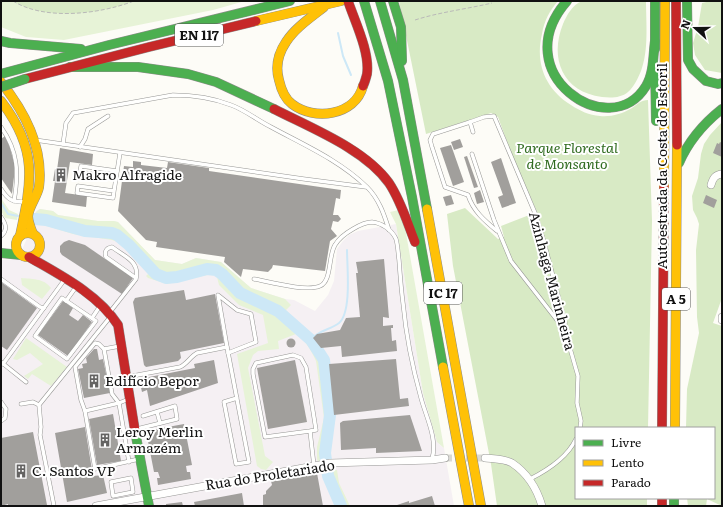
<svg xmlns="http://www.w3.org/2000/svg" width="723" height="507" font-family="Literata,serif">
<rect width="100%" height="100%" fill="#fdfcf7"/>
<!-- industrial -->
<path fill="#f5f0f3" d="M40,209L53,211L58,215L98,221H114L118,222L155,260L182,264L196,258L221,262L251,288L285,299L294,300L315,311L328,295L334,281L337,249L343,241L349,235L358,231L396,224L423,393L439,444L444,448L454,506H1V260L18,259L34,222V215L36,211Z"/>
<!-- green -->
<g fill="#e7f3d7">
<path d="M1,1H245L213,10L64,40L26,37L1,27Z"/>
<path d="M1,198L9,210L18,214L17,220L5,218L1,211Z"/>
<path d="M40,209L53,211L58,215L98,221H114L118,222L155,260L182,264L196,258L221,262L251,288L285,299L291,305L286,310L309,335L310,334L328,360L334,419L327,459L329,471L337,470L339,483L350,506H335L317,459V447L324,418L316,361C312,352 305,339 296,334L278,341L279,349L258,351L253,355L248,368L265,456L273,462L266,470L261,469L257,466L237,354L268,343L263,315L239,305L219,285L216,273L167,284L148,278L146,276L149,273L148,271L120,243L112,240L73,234L34,222C34,216 34,212 40,209Z"/>
<path d="M399,210L404,222L444,448L437,442L423,393L396,224L390,212Z"/>
<path d="M21,278C31,279 44,278 51,288L42,299L22,285Z"/>
<path d="M26,338L67,367L51,386L32,374L28,379L24,376L43,364L30,353L17,360L13,359Z"/>
</g>
<!-- forest -->
<g fill="#d8eac5">
<path d="M13,1H134C100,14 45,21 13,1Z"/>
<path d="M399,1H558C550,10 544,21 542,34C535,63 545,89 571,105C580,111 589,115 600,116C611,117 622,114 632,108C638,104 641,100 648,100L652,221L648,428H576V498H647V506H497L491,464L453,266L447,214L465,208L498,239L504,237L501,226L537,212L510,150L498,117L491,113L485,115L426,134Z"/>
<path d="M582,1H646C646,23 649,50 641,71C638,78 634,87 628,92C621,98 611,98 602,97C563,92 549,59 563,24C567,15 572,5 582,1Z"/>
<path d="M711,1H722V73L705,70L695,55L693,43L698,27L702,3Z"/>
<path d="M722,122V298L713,323L722,326V506L707,499L706,506H688L687,498H714V428H686L687,389L699,333L697,317L696,250L699,224L697,218L693,210L692,196L698,178L701,154L704,144L710,135Z"/>
</g>
<g fill="none" stroke-linecap="round" stroke-linejoin="round">
<!-- stream -->
<g stroke="#cde8f7" stroke-width="2">
<path d="M338,33L343,56L351,75"/>
<path d="M1,203L8,214L18,216"/>
<path d="M311,340C318,330 330,330 339,323C352,312 347,266 347,250"/>
</g>
<!-- river -->
<path stroke="#cde8f7" stroke-width="12" d="M35,219L46,220L85,231L112,233L117,235L129,245L156,274L166,278L177,277L207,269L216,270L222,274L240,293L278,311L311,340L324,360L330,415L325,453L328,476L341,506"/>
</g>
<!-- building -->
<g fill="#a19f9c">
<path d="M5,136L10,148L14,163V177L12,194L1,178V139Z"/>
<path d="M460,139L463,147L454,150L451,142Z"/>
<path d="M720,142L722,143V157L713,153L717,143L719,144Z"/>
<path d="M451,145L464,182L453,186L440,148Z"/>
<path d="M60,148L93,154L92,165L70,162L65,193L87,196L86,207L52,202L55,181H53L55,169L57,170Z"/>
<path d="M467,156L478,187L474,188L464,157Z"/>
<path d="M501,158L516,203L502,208L498,197L503,195L491,162Z"/>
<path d="M133,161L141,162V165L167,168L168,162L209,168V171L341,190L340,199L336,198L333,215H338L341,219L338,222L333,221L331,229L337,236L330,241L325,271L273,265L272,268L268,272L243,269L241,277L224,262L225,257L156,247L157,242L146,240L118,211L124,166L133,167Z"/>
<path d="M480,190L484,202L477,204L474,193Z"/>
<path d="M451,195L454,204L446,206L443,197Z"/>
<path d="M706,195L717,200L714,208L703,203Z"/>
<path d="M69,240L85,245L133,278L122,294L62,255L60,252V246L64,242Z"/>
<path d="M384,259L389,318L383,317V326L393,325V328H391L392,341L396,340L397,351L342,357L341,346L321,348L313,338L317,334L340,330L346,318L360,317L356,273H358L356,262Z"/>
<path d="M1,282L37,308L7,350L1,346Z"/>
<path d="M184,290L186,300L215,294L224,343L180,352L181,358L178,361L146,367L144,365L133,302L135,298L140,297Z"/>
<path d="M63,301L73,308L69,315L78,321L83,315L92,322L68,356L38,335Z"/>
<circle cx="291" cy="343" r="4.5"/>
<path d="M94,349H97L99,360L103,359L110,393L84,398L78,369L83,368L82,364L87,363L86,358Z"/>
<path d="M396,359L400,399L408,398L409,406L334,415L329,364Z"/>
<path d="M214,360L218,383L150,406L147,390L142,392L139,379L195,368L194,364Z"/>
<path d="M295,360L307,422L268,429L257,368Z"/>
<path d="M113,414L121,461L97,465L89,419Z"/>
<path d="M410,415L422,451L376,453V448L341,450L340,423L343,421Z"/>
<path d="M184,424L192,465L186,466L187,472H190L191,479L158,485L157,478H160L158,472H154L146,431Z"/>
<path d="M85,427L93,476L103,475L107,493L67,502L55,433Z"/>
<path d="M33,432L47,505L8,506V504L1,506V438Z"/>
<path d="M317,473L323,506H263V495L266,494V491L272,485L271,481Z"/>
<path d="M242,493L244,506H195L194,502Z"/>
<path d="M432,496L435,506H394L409,501V503Z"/>
<path d="M182,502L183,506H166V504Z"/>
</g>
<g fill="none" stroke-linecap="round" stroke-linejoin="round">
<!-- street-tunnel -->
<path stroke="#dad9d4" stroke-width="7" stroke-dasharray="7 3.5" stroke-linecap="butt" d="M445,458H485"/>
<!-- lane casing -->
<g stroke="#979795" stroke-width="4.5">
<g id="lane">
<path d="M470,122L433,134L430,140L432,147L445,187L468,195C473,211 485,221 497,231"/>
<path d="M1,127C18,151 19,173 14,201"/>
<path d="M473,132L470,122L484,117L494,116L535,213L544,242L565,322V331L578,376L577,403L581,421L580,428"/>
<path d="M35,140L304,179L366,187"/>
<path d="M63,144L66,123L73,113L173,95C192,95 213,98 231,105C245,110 257,120 271,127C304,145 339,160 367,187C379,199 384,214 389,230"/>
<path d="M80,147L85,139L88,129L108,116"/>
<path d="M472,154L494,220L511,261L564,329"/>
<path d="M116,178L80,172L81,166L117,171"/>
<path d="M1,189C8,200 12,202 26,202"/>
<path d="M114,191L113,198L77,193L78,186L114,191L120,153"/>
<path d="M1,217C6,224 8,230 1,236"/>
<path d="M1,279L40,307L44,308"/>
<path d="M254,279C270,282 306,292 320,286C332,281 328,256 335,245C339,238 346,233 353,229C358,226 366,222 372,222C382,223 392,230 396,239C398,246 398,253 399,260C400,274 401,288 403,303C406,335 412,366 421,398C426,417 438,439 432,459"/>
<path d="M62,298L96,321L67,359L35,336Z"/>
<path d="M66,301L76,287"/>
<path d="M110,312L136,279C140,261 125,257 112,247C106,248 104,252 106,257L136,278"/>
<path d="M92,318L100,306"/>
<path d="M120,346L104,349L112,394L119,403L129,462"/>
<path d="M227,347L218,295L237,310L251,314L256,342L228,353"/>
<path d="M1,362L26,382"/>
<path d="M3,364L65,279"/>
<path d="M127,377L180,367C187,364 190,357 197,353L227,347L249,462L236,464L224,402L237,398"/>
<path d="M129,399L119,403L85,411L95,469L139,459"/>
<path d="M1,402L6,409L5,418L1,421"/>
<path d="M21,404L33,402L39,405"/>
<path d="M85,411L81,400L75,367L95,343L99,344L104,349"/>
<path d="M157,412L160,423"/>
<path d="M137,429L177,419L175,406L143,416"/>
<path d="M310,431L316,430L306,367L301,358L293,355L256,363L253,369V374L265,437L310,431L314,466"/>
<path d="M131,478L133,492L113,496L111,482Z"/>
<path d="M530,479C548,470 567,458 576,439"/>
<path d="M54,506L40,435L41,427L39,405L111,316"/>
</g>
</g>
<!-- street casing -->
<g stroke="#979795" stroke-width="8">
<g id="street">
<path d="M711,185C713,178 715,175 722,174"/>
<path d="M722,317V320"/>
<path d="M485,458C493,459 505,459 512,463C527,473 537,489 542,506"/>
<path d="M96,506L330,463L432,460L445,458"/>
</g>
</g>
<!-- fast casing -->
<g stroke="#8e8d8b" stroke-width="10">
<g id="fast">
<path d="M364,1L388,81L412,197L443,367"/>
<path d="M380,1L403,80L427,209"/>
<path d="M393,1L401,27L402,61"/>
<path d="M567,1C504,73 610,145 646,86C654,73 653,55 655,41"/>
<path d="M655,1V49"/>
<path d="M687,1L688,60L693,69L706,81L718,84L722,83"/>
<path d="M1,41L10,43L81,49"/>
<path d="M70,67H138L188,74L216,82L274,109"/>
<path d="M655,67L656,121"/>
<path d="M1,74L109,45L290,1"/>
<path d="M679,163C689,140 703,124 722,109"/>
<path d="M1,253L21,255"/>
<path d="M135,431L149,506"/>
<path d="M674,498V506"/>
</g>
</g>
<!-- slow casing -->
<g stroke="#8e8d8b" stroke-width="10">
<g id="slow">
<path d="M324,7C310,18 295,28 286,42C278,54 275,66 279,80C281,89 284,98 292,104C314,121 355,116 363,86"/>
<path d="M256,21L341,1"/>
<path d="M1,82C25,112 44,147 39,187C37,197 29,206 28,216C28,221 31,229 33,234"/>
<path d="M1,101C38,149 32,180 20,236"/>
<path d="M664,187L665,1"/>
<path d="M427,209L481,506"/>
<circle cx="28" cy="245" r="12"/>
<path d="M443,367L469,506"/>
<path d="M675,428L677,145"/>
</g>
</g>
<!-- jam casing -->
<g stroke="#8e8d8b" stroke-width="10">
<g id="jam">
<path d="M348,1C355,22 370,52 367,74C366,78 365,82 363,86"/>
<path d="M676,1L677,145"/>
<path d="M25,79L149,47L256,21"/>
<path d="M274,109C311,128 365,149 389,183C401,201 407,222 415,242"/>
<path d="M29,257C60,275 98,294 118,325L135,431"/>
<path d="M662,428L664,187"/>
<path d="M662,498V506"/>
</g>
</g>
<!-- path -->
<g stroke="#b9b9b8" stroke-width="1" stroke-dasharray="4 2" stroke-linecap="butt">
<path d="M13,1C45,21 100,14 134,1"/>
<path d="M415,20C440,12 467,9 492,3"/>
</g>
<!-- lane -->
<use href="#lane" stroke="#fffffe" stroke-width="3.5"/>
<!-- street -->
<use href="#street" stroke="#fffffe" stroke-width="7"/>
<!-- fast -->
<use href="#fast" stroke="#4caf50" stroke-width="9"/>
<!-- slow -->
<use href="#slow" stroke="#ffc107" stroke-width="9"/>
<!-- jam -->
<use href="#jam" stroke="#c62828" stroke-width="9"/>
<!-- fast-bridge casing -->
<g stroke="#858482" stroke-width="10" stroke-linecap="butt">
<path id="fast-bridge" d="M1,87L25,79"/>
</g>
<!-- fast-bridge -->
<use href="#fast-bridge" stroke="#4caf50" stroke-width="9"/>
</g>
<!-- icons -->
<defs>
<g id="building-bare" transform="scale(1.08)"><path d="M-4-6H4V6H1V3H-1V6H-4ZM-2.5-4.3h1.7v1.8h-1.7ZM.8-4.3h1.7v1.8H.8ZM-2.5-1h1.7V.8h-1.7ZM.8-1h1.7V.8H.8Z" fill="#646362" stroke="#fff" stroke-width="2.5" paint-order="stroke"/></g>
</defs>
<g fill-rule="evenodd">
<use href="#building-bare" x="61" y="175"/>
<use href="#building-bare" x="94" y="381"/>
<use href="#building-bare" x="105" y="440"/>
<use href="#building-bare" x="21" y="471"/>
</g>
<g text-anchor="middle" stroke-width="4" stroke-linejoin="round" paint-order="stroke">
<!-- shield labels -->
<g fill="#fff" stroke="#585858" stroke-width="1">
<rect x="175" y="24" width="48" height="22" rx="3"/>
<rect x="424" y="282" width="38" height="22" rx="3"/>
<rect x="662" y="288" width="28" height="22" rx="3"/>
</g>
<g font-size="13" font-weight="bold" fill="#111">
<text x="199" y="40">EN 117</text>
<text x="443" y="298">IC 17</text>
<text x="676" y="304">A 5</text>
</g>
<!-- park labels -->
<g font-size="14" font-style="italic" fill="#2f6b1f" stroke="#fff">
<text x="567" y="153">Parque Florestal<tspan x="567" dy="16">de Monsanto</tspan></text>
</g>
<!-- street labels -->
<g font-size="14" fill="#111" stroke="#fff">
<text transform="translate(662 166) rotate(-90)" y="5">Autoestrada da Costa do Estoril</text>
<text transform="translate(552 281) rotate(75)" y="5">Azinhaga Marinheira</text>
<text transform="translate(270 475) rotate(-9)" y="5">Rua do Proletariado</text>
</g>
<!-- poi labels -->
<g font-size="14" fill="#111" stroke="#fff" text-anchor="start">
<text x="72" y="180">Makro Alfragide</text>
<text x="105" y="386">Edifício Bepor</text>
<text x="116" y="437">Leroy Merlin<tspan x="116" dy="16">Armazém</tspan></text>
<text x="32" y="476">C. Santos VP</text>
</g>
</g>
<!-- border -->
<rect width="723" height="507" fill="none" stroke="#111111" stroke-width="4"/>
<!-- legend -->
<rect x="575" y="427" width="140" height="72" fill="#ffffff" stroke="#a0a0a0"/>
<rect x="583" y="440" width="20" height="6" fill="#4caf50" stroke="#a0a0a0"/>
<text x="611" y="447" font-size="12" fill="#111111">Livre</text>
<rect x="583" y="460" width="20" height="6" fill="#ffc107" stroke="#a0a0a0"/>
<text x="611" y="467" font-size="12" fill="#111111">Lento</text>
<rect x="583" y="480" width="20" height="6" fill="#c62828" stroke="#a0a0a0"/>
<text x="611" y="487" font-size="12" fill="#111111">Parado</text>
<!-- north arrow -->
<g transform="translate(695 28) rotate(291)" stroke="#ffffff" stroke-width="3" paint-order="stroke">
<path d="M0-3L7 15L0 10L-7 15Z" fill="#111111"/>
<text y="-6" font-size="11" font-weight="bold" text-anchor="middle" fill="#111111">N</text>
</g>
</svg>
